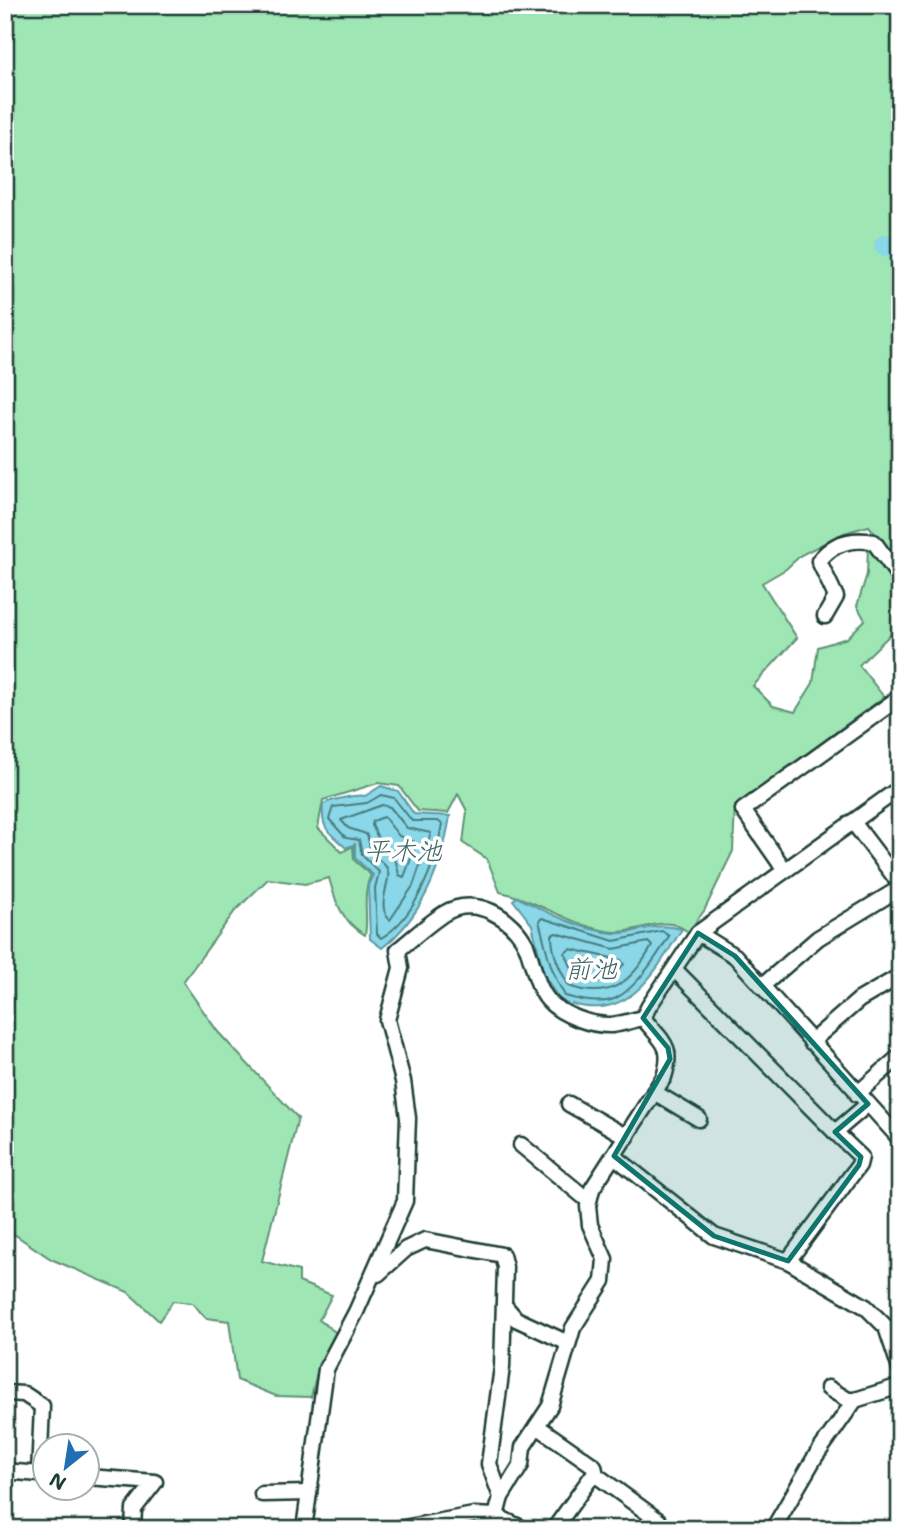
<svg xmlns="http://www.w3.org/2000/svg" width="905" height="1534" font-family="'Shantell Sans','Klee One',sans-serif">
<rect width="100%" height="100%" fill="#fff"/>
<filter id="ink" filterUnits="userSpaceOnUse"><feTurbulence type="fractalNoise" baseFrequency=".0143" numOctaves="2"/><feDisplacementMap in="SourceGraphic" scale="14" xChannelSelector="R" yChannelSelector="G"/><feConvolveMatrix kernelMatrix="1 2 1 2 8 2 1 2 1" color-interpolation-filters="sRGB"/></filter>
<g filter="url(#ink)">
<!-- green -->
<path fill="#9ee6b4" stroke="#5e9274" stroke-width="2" d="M5,5H900V564L869,526L844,533L801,555L786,569L762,583L797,638L753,686L773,706L795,712L813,683L818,647L847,638L865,620L857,606L867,574L868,547L900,592V625L859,665L884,697L735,806L733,851L704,911L688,932C664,912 639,934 614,932C573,928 539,900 500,892L487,859L463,843L467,811L458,794L448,813L418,811L399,786L378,783L323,800L318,828L342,852L353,846L354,860L371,875C361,895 369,915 365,935C342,921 336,904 329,878L305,884L268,879L235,911L183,982L218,1032L298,1118L262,1261L299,1271V1282L332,1295L319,1320L338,1334L317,1373L311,1397L276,1396L237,1380L229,1321L206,1318L192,1303L173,1301L159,1321L128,1292L51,1259L5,1228Z"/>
<!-- water -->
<g fill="#89d7e8" stroke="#5f99a0" stroke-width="2">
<path d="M381,786L398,791L414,814L450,816C442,866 423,916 382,948L370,939L368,885L373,875L355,858V844L346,848C328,831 321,830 323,804C331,800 357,794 365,796Z"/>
<path d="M517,897C547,912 580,930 613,933C639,936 648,920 682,929C655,972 630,1021 572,1004L569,1009L561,1003L544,975L532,925L513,900Z"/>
</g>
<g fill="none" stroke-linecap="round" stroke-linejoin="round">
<!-- shore -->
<g stroke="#497b7c" stroke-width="2">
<path d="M381,795L394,798L412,821H438L442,824C436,863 416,918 381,938L377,934L375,888L379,872L362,855L359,840L346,838L329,819L333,807L367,803Z"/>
<path d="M382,805L390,807L407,828L431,833L413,886L390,920C378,909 386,892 388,878C391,863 375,861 371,850C368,844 370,840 366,834L348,828L341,820Z"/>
<path d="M384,817L399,836L417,843L404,877L399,875L396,862L382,847L372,825L373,821Z"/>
<path d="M542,918L614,941L662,931L669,936C658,955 635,990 614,999C599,1005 579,1000 565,996C549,969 547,950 539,921Z"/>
<path d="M556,933L614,949L648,942L652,946C632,982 609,1001 569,986C560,970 552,954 552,935Z"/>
<path d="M570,949L621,960L624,964C608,982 598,986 576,977L565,953Z"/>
</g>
<!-- river -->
<path stroke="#89d7e8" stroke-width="21" d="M885,245L900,249"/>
<!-- minor casing -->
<g stroke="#1f3d34" stroke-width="19">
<g id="minor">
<path d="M825,616L836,597L819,561C833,542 852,538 874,542L900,578"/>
<path d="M853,822L900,884"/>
<path d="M784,869L743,810L900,697"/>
<path d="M698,933L735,956L900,1139"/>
<path d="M675,970L835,1132"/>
<path d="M762,986L818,938L900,888"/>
<path d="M811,1042L859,1000L900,976"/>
<path d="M654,1092L699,1119"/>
<path d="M857,1094L900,1056"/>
<path d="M569,1104L627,1137"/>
<path d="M521,1145L589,1201"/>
<path d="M614,1156L714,1236L788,1261L866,1307L886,1327L900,1369"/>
<path d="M788,1261L859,1165L861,1157L835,1132L868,1104"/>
<path d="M378,1274L406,1249L425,1240L502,1255L505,1267L502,1367L489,1464L501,1497"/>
<path d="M504,1305L516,1319L568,1343"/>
<path d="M828,1388L848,1400H855"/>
<path d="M5,1393L24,1394L42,1406L39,1474H46"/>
<path d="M537,1426L594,1466L596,1475L659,1521L663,1529"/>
<path d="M5,1471L39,1474"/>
<path d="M88,1477L155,1482L134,1509L133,1529"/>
<path d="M262,1494L309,1493"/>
<path d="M496,1516L501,1497L521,1465L523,1447L550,1406L573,1328L603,1281L605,1259L590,1225L588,1206L592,1189L664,1077C674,1045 662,1042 643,1018L649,1006L698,933L900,788"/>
<path d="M304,1529L326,1369L356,1312L405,1201L408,1118L403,1081L387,1020L401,968L398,950C413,938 429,923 445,913C475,895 512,917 526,945C533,962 536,986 548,1000C561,1015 592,1026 612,1025C622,1024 633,1020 643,1018"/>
<path d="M398,1529L474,1515L496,1516L524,1529"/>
<path d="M554,1529L595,1472"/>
<path d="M773,1529L815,1457L855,1400L900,1386"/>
</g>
</g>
<!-- minor -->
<use href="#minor" stroke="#fff" stroke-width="14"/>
</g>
</g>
<!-- marked area -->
<path fill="#0f766e" fill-opacity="0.2" stroke="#0f766e" stroke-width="5" stroke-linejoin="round" d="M698,933L735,956L868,1104L835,1132L861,1157L859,1165L788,1261L714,1236L614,1156L670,1059L668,1048L643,1018Z"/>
<g text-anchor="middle" stroke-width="7" stroke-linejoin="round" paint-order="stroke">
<!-- water labels -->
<g font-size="26" font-style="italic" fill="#3a6461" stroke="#fff">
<text x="403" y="860">平木池</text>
<text x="591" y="978">前池</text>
</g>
</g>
<!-- margin -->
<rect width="905" height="1534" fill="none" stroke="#fff" stroke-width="28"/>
<rect x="14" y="14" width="877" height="1506" fill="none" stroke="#1f3d34" stroke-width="2.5" filter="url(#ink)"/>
<!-- north arrow -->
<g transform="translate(66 1467) rotate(210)"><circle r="33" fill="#ffffff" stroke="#a5b1ae" stroke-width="2"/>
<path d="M0-5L12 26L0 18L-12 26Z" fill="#1f6fb2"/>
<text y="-10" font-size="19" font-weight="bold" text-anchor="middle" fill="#1f3d34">N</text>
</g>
</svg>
